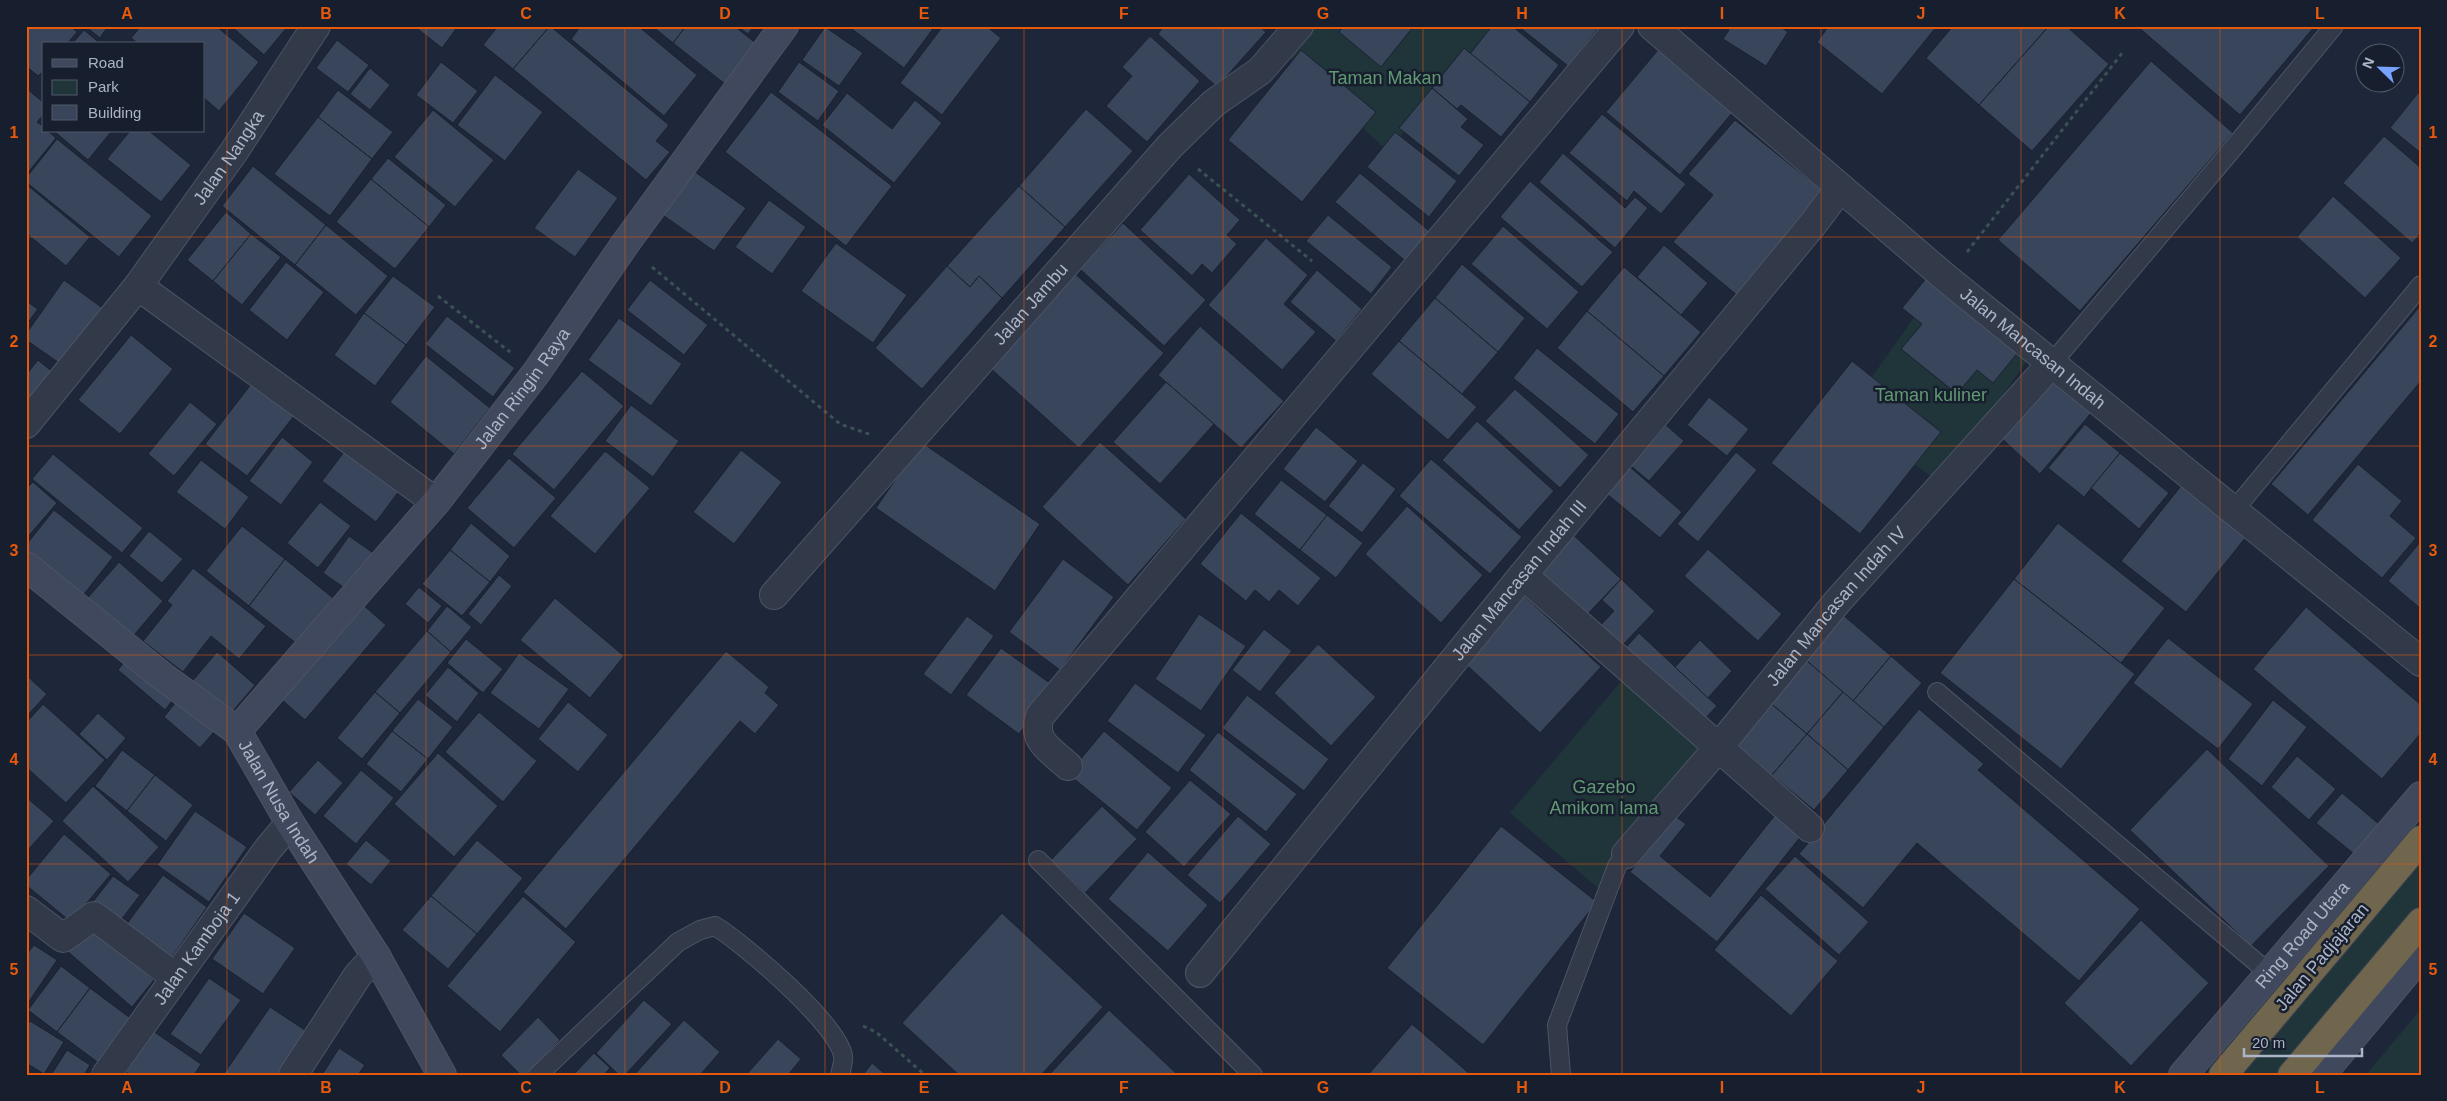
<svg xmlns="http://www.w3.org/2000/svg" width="2447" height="1101" font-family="Arial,sans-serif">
<rect width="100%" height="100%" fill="#1e2739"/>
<!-- green -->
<g fill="#20353a">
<path d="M1308,26H1500L1387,151L1284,52Z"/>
<path d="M1935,288L2030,356L1941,483L1845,415Z"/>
<path d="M1624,678L1712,759L1606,895L1510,813Z"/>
<path d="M2421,851V925L2297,1075H2238Z"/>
<path d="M2421,1009V1075H2366Z"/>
</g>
<!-- building -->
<g fill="#39455a" stroke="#192130">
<path d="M26,26H70L77,32L67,44H44V70L38,76L26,66Z"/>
<path d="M85,26H108L100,38Z"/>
<path d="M141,26H216L259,62L219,111L204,98V44H139L131,38Z"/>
<path d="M231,26H288L264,55Z"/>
<path d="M414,26H458L442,48Z"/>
<path d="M498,26H550L513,69L483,45Z"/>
<path d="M550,26L669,125L656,141L670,152L646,180L513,69Z"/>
<path d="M581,26H638L697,75L664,116L571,39Z"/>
<path d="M652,26H686L673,43Z"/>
<path d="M686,26H734L757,44L725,84L673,43Z"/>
<path d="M737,26H754L748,34Z"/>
<path d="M848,26H935L904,68Z"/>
<path d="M943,26H986L1001,38L942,115L900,83Z"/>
<path d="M1164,26H1259L1266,32L1217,87L1158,34Z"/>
<path d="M1344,26H1412L1413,27L1381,67L1339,32Z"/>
<path d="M1492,26H1512L1559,65L1530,102L1470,54Z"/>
<path d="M1518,26H1600L1568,66Z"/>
<path d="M1722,26H1779L1788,32L1766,66L1723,39L1729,30Z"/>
<path d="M1829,26H1937L1882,94L1817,42Z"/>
<path d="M1953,26H2049L1979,105L1926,58Z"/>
<path d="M2049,26H2066L2109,64L2032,151L1979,105Z"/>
<path d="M2137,26H2315L2240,115Z"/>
<path d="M825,27L863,53L839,86L802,60Z"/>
<path d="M84,30L101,44H72Z"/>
<path d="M1150,36L1200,81L1147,142L1106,106L1132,76L1122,67Z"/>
<path d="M337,40L369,65L348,92L316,68Z"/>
<path d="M1464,48L1530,102L1501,137L1461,105L1457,109L1432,88Z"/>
<path d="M1301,50L1376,112L1302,202L1228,140Z"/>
<path d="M1658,50L1732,113L1680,175L1606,112Z"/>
<path d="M2151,61L2233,133L2080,311L1998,240Z"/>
<path d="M441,62L478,91L453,123L416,95Z"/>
<path d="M799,62L839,91L818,121L778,92Z"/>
<path d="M370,68L390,85L370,110L350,94Z"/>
<path d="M495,75L543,112L505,161L457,125Z"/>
<path d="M26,88L44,103V114L37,122L44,127V131H48L56,138L26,175Z"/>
<path d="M1432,88L1468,119L1461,127L1484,145L1459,176L1399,128Z"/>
<path d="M338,90L393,132L372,159L318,117Z"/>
<path d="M771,92L892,186L846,246L725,152Z"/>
<path d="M847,93L892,129L915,100L942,123L894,183L822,125Z"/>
<path d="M2418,93L2421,95V153L2390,128Z"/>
<path d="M1086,109L1133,151L1065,227L1019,186Z"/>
<path d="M433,110L494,160L455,207L394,157Z"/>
<path d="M1602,114L1686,184L1661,214L1634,191L1627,201L1569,153Z"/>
<path d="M318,117L372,159L330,216L274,174Z"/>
<path d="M1735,120L1824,192L1738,296L1673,242L1713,195L1688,174Z"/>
<path d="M54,131H110L111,132L88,160Z"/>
<path d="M130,131H149L191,165L161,202L107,159Z"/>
<path d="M1395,132L1457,181L1429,217L1367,167Z"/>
<path d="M2384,136L2421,168V233L2412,243L2343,183Z"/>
<path d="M57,139L152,216L119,257L26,182V178Z"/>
<path d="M1563,153L1625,208L1635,197L1648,208L1615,248L1539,182Z"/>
<path d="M388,158L446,205L429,227L371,179Z"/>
<path d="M253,166L326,225L295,265L222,206Z"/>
<path d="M688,167L746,208L714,251L657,211Z"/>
<path d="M578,169L618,198L575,257L534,228Z"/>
<path d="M1360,173L1434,235L1409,264L1335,202Z"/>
<path d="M1189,174L1240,220L1227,235L1237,244L1212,273L1202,264L1192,276L1140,230Z"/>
<path d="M371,179L429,227L395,269L336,222Z"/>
<path d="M1530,181L1613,252L1582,287L1500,217Z"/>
<path d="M26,184L90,237L66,266L26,233Z"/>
<path d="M1019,186L1065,227L1002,298L979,276L970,287L947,266Z"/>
<path d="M2333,196L2401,258L2365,298L2297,237Z"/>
<path d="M769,200L806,227L772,274L735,247Z"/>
<path d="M226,212L251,234L213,281L187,260Z"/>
<path d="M1328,215L1392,267L1371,294L1306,241Z"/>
<path d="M1123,223L1206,300L1164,346L1080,269Z"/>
<path d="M326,225L388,276L356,315L295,265Z"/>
<path d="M1503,226L1579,292L1547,329L1471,264Z"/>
<path d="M251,234L281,257L242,305L213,281Z"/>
<path d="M1266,238L1308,275L1284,304L1316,332L1282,370L1208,305Z"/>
<path d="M836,243L907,295L873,343L801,291Z"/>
<path d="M1664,245L1708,283L1681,315L1637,277Z"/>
<path d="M286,262L324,292L287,340L249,310Z"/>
<path d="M1462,264L1525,318L1498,352L1435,298Z"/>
<path d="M947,266L970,287L979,276L1002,298L922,389L875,348Z"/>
<path d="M1624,267L1701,332L1664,376L1587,311Z"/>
<path d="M1317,270L1362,309L1336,341L1290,302Z"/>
<path d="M1073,272L1164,353L1079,448L989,367Z"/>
<path d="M393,276L435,307L406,345L364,313Z"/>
<path d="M1928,276L2020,350L1993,383L1977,370L1957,394L1901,349L1922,324L1902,308Z"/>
<path d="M64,280L108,312L68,369L26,340V334Z"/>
<path d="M650,280L708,325L684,355L627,310Z"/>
<path d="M1435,298L1498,352L1462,394L1399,341Z"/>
<path d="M26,301L38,309L26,325Z"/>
<path d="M2421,305V381L2308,515L2271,484Z"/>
<path d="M1587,311L1664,376L1633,412L1557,348Z"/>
<path d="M364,313L406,345L375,386L334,355Z"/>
<path d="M447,316L515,368L493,397L425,344Z"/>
<path d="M619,318L682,364L651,406L588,360Z"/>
<path d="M1200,326L1284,401L1241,448L1158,375Z"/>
<path d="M131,335L173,369L120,434L78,400Z"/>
<path d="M1399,341L1477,407L1448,440L1371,374Z"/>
<path d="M1537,348L1619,414L1595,444L1513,378Z"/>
<path d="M426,356L490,408L454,454L390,402Z"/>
<path d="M38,360L60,378L26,420V375Z"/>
<path d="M1852,361L1941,432L1860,534L1771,463Z"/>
<path d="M582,371L624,406L554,490L512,454Z"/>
<path d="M2046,376L2091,413L2040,474L1997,434Z"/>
<path d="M1166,382L1214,424L1160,484L1113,442Z"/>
<path d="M252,383L294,416L247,476L205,444Z"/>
<path d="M1515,389L1589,455L1560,488L1485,421Z"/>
<path d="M1709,397L1749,429L1727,456L1687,425Z"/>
<path d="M190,402L217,424L174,476L148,454Z"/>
<path d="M631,405L679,441L653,477L605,441Z"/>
<path d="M1477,421L1554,491L1519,530L1442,460Z"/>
<path d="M2085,424L2120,453L2084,497L2048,468Z"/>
<path d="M1666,425L1684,441L1649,481L1631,466Z"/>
<path d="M1316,427L1358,461L1325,502L1283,469Z"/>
<path d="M282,437L313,462L281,505L249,481Z"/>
<path d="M921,442L1040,524L995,591L876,508Z"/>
<path d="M1100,442L1186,519L1128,585L1042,507Z"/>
<path d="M351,443L405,483L376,522L322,481Z"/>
<path d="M741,450L782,482L734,544L693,512Z"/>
<path d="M605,451L650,488L595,554L550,516Z"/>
<path d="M1736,452L1757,470L1698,542L1677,524Z"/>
<path d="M2120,453L2169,493L2139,529L2091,488Z"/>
<path d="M53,454L143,528L122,553L32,479Z"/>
<path d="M509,458L556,498L514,548L467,508Z"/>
<path d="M1431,459L1522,537L1490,574L1399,496Z"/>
<path d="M201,460L249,497L225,529L176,492Z"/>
<path d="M1363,463L1396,489L1362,533L1328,506Z"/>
<path d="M2358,464L2402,501L2390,516L2416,538L2382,578L2312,520Z"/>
<path d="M1630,467L1682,512L1660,538L1607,494Z"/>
<path d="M1281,480L1327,515L1300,550L1254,514Z"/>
<path d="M2185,481L2250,532L2186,612L2121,561Z"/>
<path d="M33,482L57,503L26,539V489Z"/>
<path d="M320,502L351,526L318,568L287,543Z"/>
<path d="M1407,506L1483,575L1441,623L1365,554Z"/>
<path d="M54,510L113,557L81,598L26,555V545Z"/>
<path d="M1241,513L1321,578L1298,606L1279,590L1269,602L1255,590L1246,601L1200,564Z"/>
<path d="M1327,515L1363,543L1336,578L1300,550Z"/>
<path d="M471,523L510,556L490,582L450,550Z"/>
<path d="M2058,523L2165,608L2121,663L2014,579Z"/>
<path d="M242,526L285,559L249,606L206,571Z"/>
<path d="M149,531L183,559L162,583L129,556Z"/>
<path d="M1569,531L1621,579L1581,621L1530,572Z"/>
<path d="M349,536L379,557L353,594L323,573Z"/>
<path d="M2421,541V609L2388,581Z"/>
<path d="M1708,549L1782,614L1758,641L1684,576Z"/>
<path d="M450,550L490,582L462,616L422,584Z"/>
<path d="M285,559L333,598L297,644L249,606Z"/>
<path d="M1063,559L1114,597L1060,670L1009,632Z"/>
<path d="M119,562L163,601L129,641L84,602Z"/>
<path d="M193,568L266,626L239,659L211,636L183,672L143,641L172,605L167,601Z"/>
<path d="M499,575L512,586L481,625L468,614Z"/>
<path d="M1621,579L1655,611L1617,651L1595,631L1614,611L1602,600Z"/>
<path d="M2014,579L2135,674L2061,769L1940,673Z"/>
<path d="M419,587L442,606L428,623L405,604Z"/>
<path d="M1519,591L1601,667L1540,733L1458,657Z"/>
<path d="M555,598L624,656L590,698L520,640Z"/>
<path d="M362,604L386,625L305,720L281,699Z"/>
<path d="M447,606L472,627L451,652L427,631Z"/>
<path d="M2306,607L2421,705V733L2382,779L2253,669Z"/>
<path d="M1836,609L1891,656L1853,701L1799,654Z"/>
<path d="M1199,614L1246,646L1201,711L1155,679Z"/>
<path d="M967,616L994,636L951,695L923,674Z"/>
<path d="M1264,629L1292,651L1260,692L1232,670Z"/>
<path d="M427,631L451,652L400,713L375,692Z"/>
<path d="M1639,633L1717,706L1699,725L1620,654Z"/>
<path d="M2168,638L2253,704L2218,749L2133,683Z"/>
<path d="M466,639L503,669L483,693L447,663Z"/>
<path d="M1700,640L1732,671L1708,698L1675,667Z"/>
<path d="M1318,644L1376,697L1331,746L1274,693Z"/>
<path d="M1001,648L1054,686L1019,734L966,695Z"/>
<path d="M726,651L769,687L765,693L779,705L755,734L740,721L566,929L523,892Z"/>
<path d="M217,652L255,685L227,718L189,685Z"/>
<path d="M131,653L179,692L165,710L118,670Z"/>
<path d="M519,653L569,689L539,729L490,693Z"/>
<path d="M1799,654L1843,692L1807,734L1762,696Z"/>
<path d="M1891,656L1922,683L1884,727L1853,701Z"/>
<path d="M448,667L479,693L457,722L425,695Z"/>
<path d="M26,675L47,694L27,716L26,715Z"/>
<path d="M1135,683L1206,735L1178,773L1107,721Z"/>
<path d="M375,692L400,713L362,759L337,738Z"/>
<path d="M1843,692L1884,727L1848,770L1807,734Z"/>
<path d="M183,693L220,725L200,748L164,717Z"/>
<path d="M1247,695L1329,759L1304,791L1222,728Z"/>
<path d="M1762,696L1807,734L1772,775L1728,737Z"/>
<path d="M418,699L453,727L428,759L392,731Z"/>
<path d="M2273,700L2307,727L2262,786L2228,759Z"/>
<path d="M568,702L608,735L578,772L538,739Z"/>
<path d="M43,704L105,760L66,803L26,767V723Z"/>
<path d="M1919,709L1984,764L1978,770L2140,909L2079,981L1917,843L1863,908L1799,854Z"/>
<path d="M479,712L537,761L503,802L445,752Z"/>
<path d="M98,713L126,738L107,760L79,734Z"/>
<path d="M392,731L428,759L401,792L366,764Z"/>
<path d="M1104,731L1172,788L1137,830L1068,774Z"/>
<path d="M1218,732L1297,794L1266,832L1189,770Z"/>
<path d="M1807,734L1848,770L1814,810L1772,775Z"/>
<path d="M2207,749L2329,866L2251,946L2130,830Z"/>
<path d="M122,750L155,775L127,811L95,786Z"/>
<path d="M438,753L498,806L454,857L394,804Z"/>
<path d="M2297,756L2336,789L2309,820L2271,787Z"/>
<path d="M318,760L343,783L315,815L289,792Z"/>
<path d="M361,770L394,798L356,844L323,816Z"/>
<path d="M155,775L193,805L166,841L127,811Z"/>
<path d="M1190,780L1231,814L1184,867L1145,832Z"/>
<path d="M93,786L159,847L128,882L62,821Z"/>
<path d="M2342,793L2379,824L2354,854L2316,823Z"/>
<path d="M26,797L54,821L26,852Z"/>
<path d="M1102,806L1137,839L1085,893L1051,860Z"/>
<path d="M1779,810L1805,831L1717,942L1630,872L1675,816L1686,824L1660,856L1710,897Z"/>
<path d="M195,811L247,847L209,902L157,865Z"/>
<path d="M1238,816L1271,844L1220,903L1187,875Z"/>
<path d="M1501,826L1597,902L1483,1045L1387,968Z"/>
<path d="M64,834L111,874L71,922L26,885V880Z"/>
<path d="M366,840L391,861L371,885L346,864Z"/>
<path d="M477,840L523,878L477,934L431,896Z"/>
<path d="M1148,852L1208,905L1168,951L1108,899Z"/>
<path d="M1795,856L1869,922L1839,955L1765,889Z"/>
<path d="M163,875L207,907L168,963L123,929Z"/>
<path d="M113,876L140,895L118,924L92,903Z"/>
<path d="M1761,895L1838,961L1791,1016L1714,950Z"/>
<path d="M431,896L477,934L448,969L402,930Z"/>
<path d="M523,896L576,942L500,1032L447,986Z"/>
<path d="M244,913L295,948L263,994L212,959Z"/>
<path d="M1002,913L1103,1007L1041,1075H959L902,1023Z"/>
<path d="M2141,920L2209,983L2131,1066L2064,1003Z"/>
<path d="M89,925L154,980L132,1007L67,951Z"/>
<path d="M34,945L57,960L26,1006V955Z"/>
<path d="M61,966L90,988L57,1032L28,1010Z"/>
<path d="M209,978L241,1000L201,1055L170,1034Z"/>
<path d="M90,988L133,1020L100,1064L57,1032Z"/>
<path d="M644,1000L672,1024L625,1075H619L596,1053Z"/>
<path d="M270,1007L314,1036L288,1075H223Z"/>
<path d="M1109,1010L1178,1075H1049Z"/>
<path d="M538,1017L560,1040L526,1075H521L501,1055Z"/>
<path d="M684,1020L720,1052L700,1075H634Z"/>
<path d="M30,1021L64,1042L44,1074L26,1063V1027Z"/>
<path d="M1412,1024L1471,1075H1368Z"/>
<path d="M153,1031L201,1064L194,1075H130L126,1072Z"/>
<path d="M778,1039L801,1059L788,1075H746Z"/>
<path d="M339,1048L365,1065L358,1075H322Z"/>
<path d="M67,1050L90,1065L84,1075H51Z"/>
<path d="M594,1053L610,1068L604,1075H573Z"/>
<path d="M872,1063L886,1075H863Z"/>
</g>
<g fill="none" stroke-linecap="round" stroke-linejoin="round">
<!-- lane casing -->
<g stroke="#4c5465" stroke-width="20">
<g id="lane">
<path d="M2052,363L2235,146L2334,26"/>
<path d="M2235,509L2421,285"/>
<path d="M1937,692L2269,973"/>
<path d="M1038,860L1253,1075"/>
<path d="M538,1075L678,942L700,930L715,926C743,943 838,1024 843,1056C844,1061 841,1070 840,1075"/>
<path d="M1561,1075L1557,1025L1617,866L1626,854"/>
</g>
</g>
<!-- street casing -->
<g stroke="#4c5465" stroke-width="30">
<g id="street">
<path id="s1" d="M1652,26L1946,278L2421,662"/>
<path d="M138,286L436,502"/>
<path id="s2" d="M26,424L138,286L235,150L316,26"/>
<path d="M1523,575L1810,828"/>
<path id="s3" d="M774,595L1170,146L1214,103L1260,71L1299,26"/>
<path d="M1068,766C1051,750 1031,741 1040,716L1620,26"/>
<path id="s4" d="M1626,854L1718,748L1837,602L2052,363"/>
<path d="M26,910L63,938L94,916L175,977"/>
<path id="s5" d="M1200,973L1523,575L1813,224L1840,188"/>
<path id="s6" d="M106,1075L268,849L290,823"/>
<path d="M293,1075L358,975L376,956"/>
</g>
</g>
<!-- secondary casing -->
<g stroke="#4c5465" stroke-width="30">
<g id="secondary">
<path id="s7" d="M26,566L162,676L237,731L290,823L376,956L442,1075"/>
<path id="s8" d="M237,731L436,502L536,373L625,244L784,26"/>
<path id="s9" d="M2183,1075L2421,796"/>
<path d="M2321,1075L2421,955"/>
</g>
</g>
<!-- highway casing -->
<g stroke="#394151" stroke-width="30">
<g id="highway">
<path d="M2223,1075L2421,840"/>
<path d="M2292,1075L2421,922"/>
</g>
</g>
<!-- path -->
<g stroke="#3b5155" stroke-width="3" stroke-dasharray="4 4" stroke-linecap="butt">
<path d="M1198,169L1312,261"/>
<path d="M1967,252L2123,52"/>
<path d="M652,267L840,424L869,434"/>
<path d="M438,296L510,352"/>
<path d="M863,1026L876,1032L925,1075"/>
</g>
<!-- lane -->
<use href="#lane" stroke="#323a4a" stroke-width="18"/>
<!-- street -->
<use href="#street" stroke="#323a4a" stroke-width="28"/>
<!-- secondary -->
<use href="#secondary" stroke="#3f485d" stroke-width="28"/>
<!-- highway -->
<use href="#highway" stroke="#70664e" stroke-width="28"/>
</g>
<!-- grid -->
<path fill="none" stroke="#e8590c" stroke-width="1" stroke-opacity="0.55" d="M227,26V1075M426,26V1075M625,26V1075M825,26V1075M1024,26V1075M1223,26V1075M1423,26V1075M1622,26V1075M1821,26V1075M2021,26V1075M2220,26V1075M26,237H2421M26,446H2421M26,655H2421M26,864H2421"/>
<g text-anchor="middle" stroke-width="5" stroke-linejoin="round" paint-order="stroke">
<!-- park labels -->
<g font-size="18" fill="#619973" stroke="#171f2e">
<text x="1385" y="84">Taman Makan</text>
<text x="1931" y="401">Taman kuliner</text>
<text x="1604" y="793">Gazebo<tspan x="1604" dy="21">Amikom lama</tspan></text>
</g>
<!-- street labels -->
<g font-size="18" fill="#acb4c7" stroke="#171f2e">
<text dy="6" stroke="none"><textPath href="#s2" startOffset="335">Jalan Nangka</textPath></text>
<text dy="6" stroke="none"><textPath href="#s3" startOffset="388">Jalan Jambu</textPath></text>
<text dy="6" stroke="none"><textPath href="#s1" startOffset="499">Jalan Mancasan Indah</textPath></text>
<text dy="6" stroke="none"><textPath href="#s8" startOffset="446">Jalan Ringin Raya</textPath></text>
<text dy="6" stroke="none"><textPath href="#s5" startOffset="506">Jalan Mancasan Indah III</textPath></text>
<text dy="6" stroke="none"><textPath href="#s4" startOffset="325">Jalan Mancasan Indah IV</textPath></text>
<text dy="6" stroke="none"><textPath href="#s7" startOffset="350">Jalan Nusa Indah</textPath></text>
<text dy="6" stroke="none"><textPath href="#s9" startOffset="184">Ring Road Utara</textPath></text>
<text dy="6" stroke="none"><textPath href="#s6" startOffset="156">Jalan Kamboja 1</textPath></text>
<text transform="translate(2322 957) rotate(-50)" y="6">Jalan Padjajaran</text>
</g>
</g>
<!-- border -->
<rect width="2447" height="1101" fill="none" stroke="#171f2e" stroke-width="55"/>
<!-- legend -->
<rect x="42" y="42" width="162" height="90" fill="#171f2e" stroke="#535b6b"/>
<rect x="52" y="59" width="25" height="8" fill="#3f485d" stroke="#535b6b"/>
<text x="88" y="68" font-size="15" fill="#acb4c7">Road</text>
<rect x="52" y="80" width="25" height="15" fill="#20353a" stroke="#535b6b"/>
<text x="88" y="92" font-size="15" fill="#acb4c7">Park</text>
<rect x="52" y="105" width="25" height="15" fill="#39455a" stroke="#535b6b"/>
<text x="88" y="118" font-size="15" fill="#acb4c7">Building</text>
<!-- north arrow -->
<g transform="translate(2380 68) rotate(293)"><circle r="24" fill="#171f2e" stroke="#535b6b"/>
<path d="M0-4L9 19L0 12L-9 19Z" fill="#78a2ff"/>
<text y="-8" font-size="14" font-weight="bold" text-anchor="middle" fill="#acb4c7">N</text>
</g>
<!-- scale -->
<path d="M2244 1048v8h118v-8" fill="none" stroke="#acb4c7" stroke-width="2.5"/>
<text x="2252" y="1048" font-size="15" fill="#acb4c7" stroke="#171f2e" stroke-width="4" paint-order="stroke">20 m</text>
<rect x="28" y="28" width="2392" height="1046" fill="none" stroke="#e8590c" stroke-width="2"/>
<g font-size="16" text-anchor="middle" font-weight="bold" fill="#e8590c">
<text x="127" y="19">A</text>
<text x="326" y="19">B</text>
<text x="526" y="19">C</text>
<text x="725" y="19">D</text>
<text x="924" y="19">E</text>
<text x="1124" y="19">F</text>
<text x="1323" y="19">G</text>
<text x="1522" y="19">H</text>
<text x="1722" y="19">I</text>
<text x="1921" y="19">J</text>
<text x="2120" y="19">K</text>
<text x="2320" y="19">L</text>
<text x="14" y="138">1</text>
<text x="2433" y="138">1</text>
<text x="14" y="347">2</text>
<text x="2433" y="347">2</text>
<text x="14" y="556">3</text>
<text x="2433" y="556">3</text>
<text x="14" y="765">4</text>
<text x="2433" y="765">4</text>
<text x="14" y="975">5</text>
<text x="2433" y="975">5</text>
<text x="127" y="1093">A</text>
<text x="326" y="1093">B</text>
<text x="526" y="1093">C</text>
<text x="725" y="1093">D</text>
<text x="924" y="1093">E</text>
<text x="1124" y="1093">F</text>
<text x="1323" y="1093">G</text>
<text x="1522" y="1093">H</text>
<text x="1722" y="1093">I</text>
<text x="1921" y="1093">J</text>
<text x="2120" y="1093">K</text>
<text x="2320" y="1093">L</text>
</g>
</svg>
